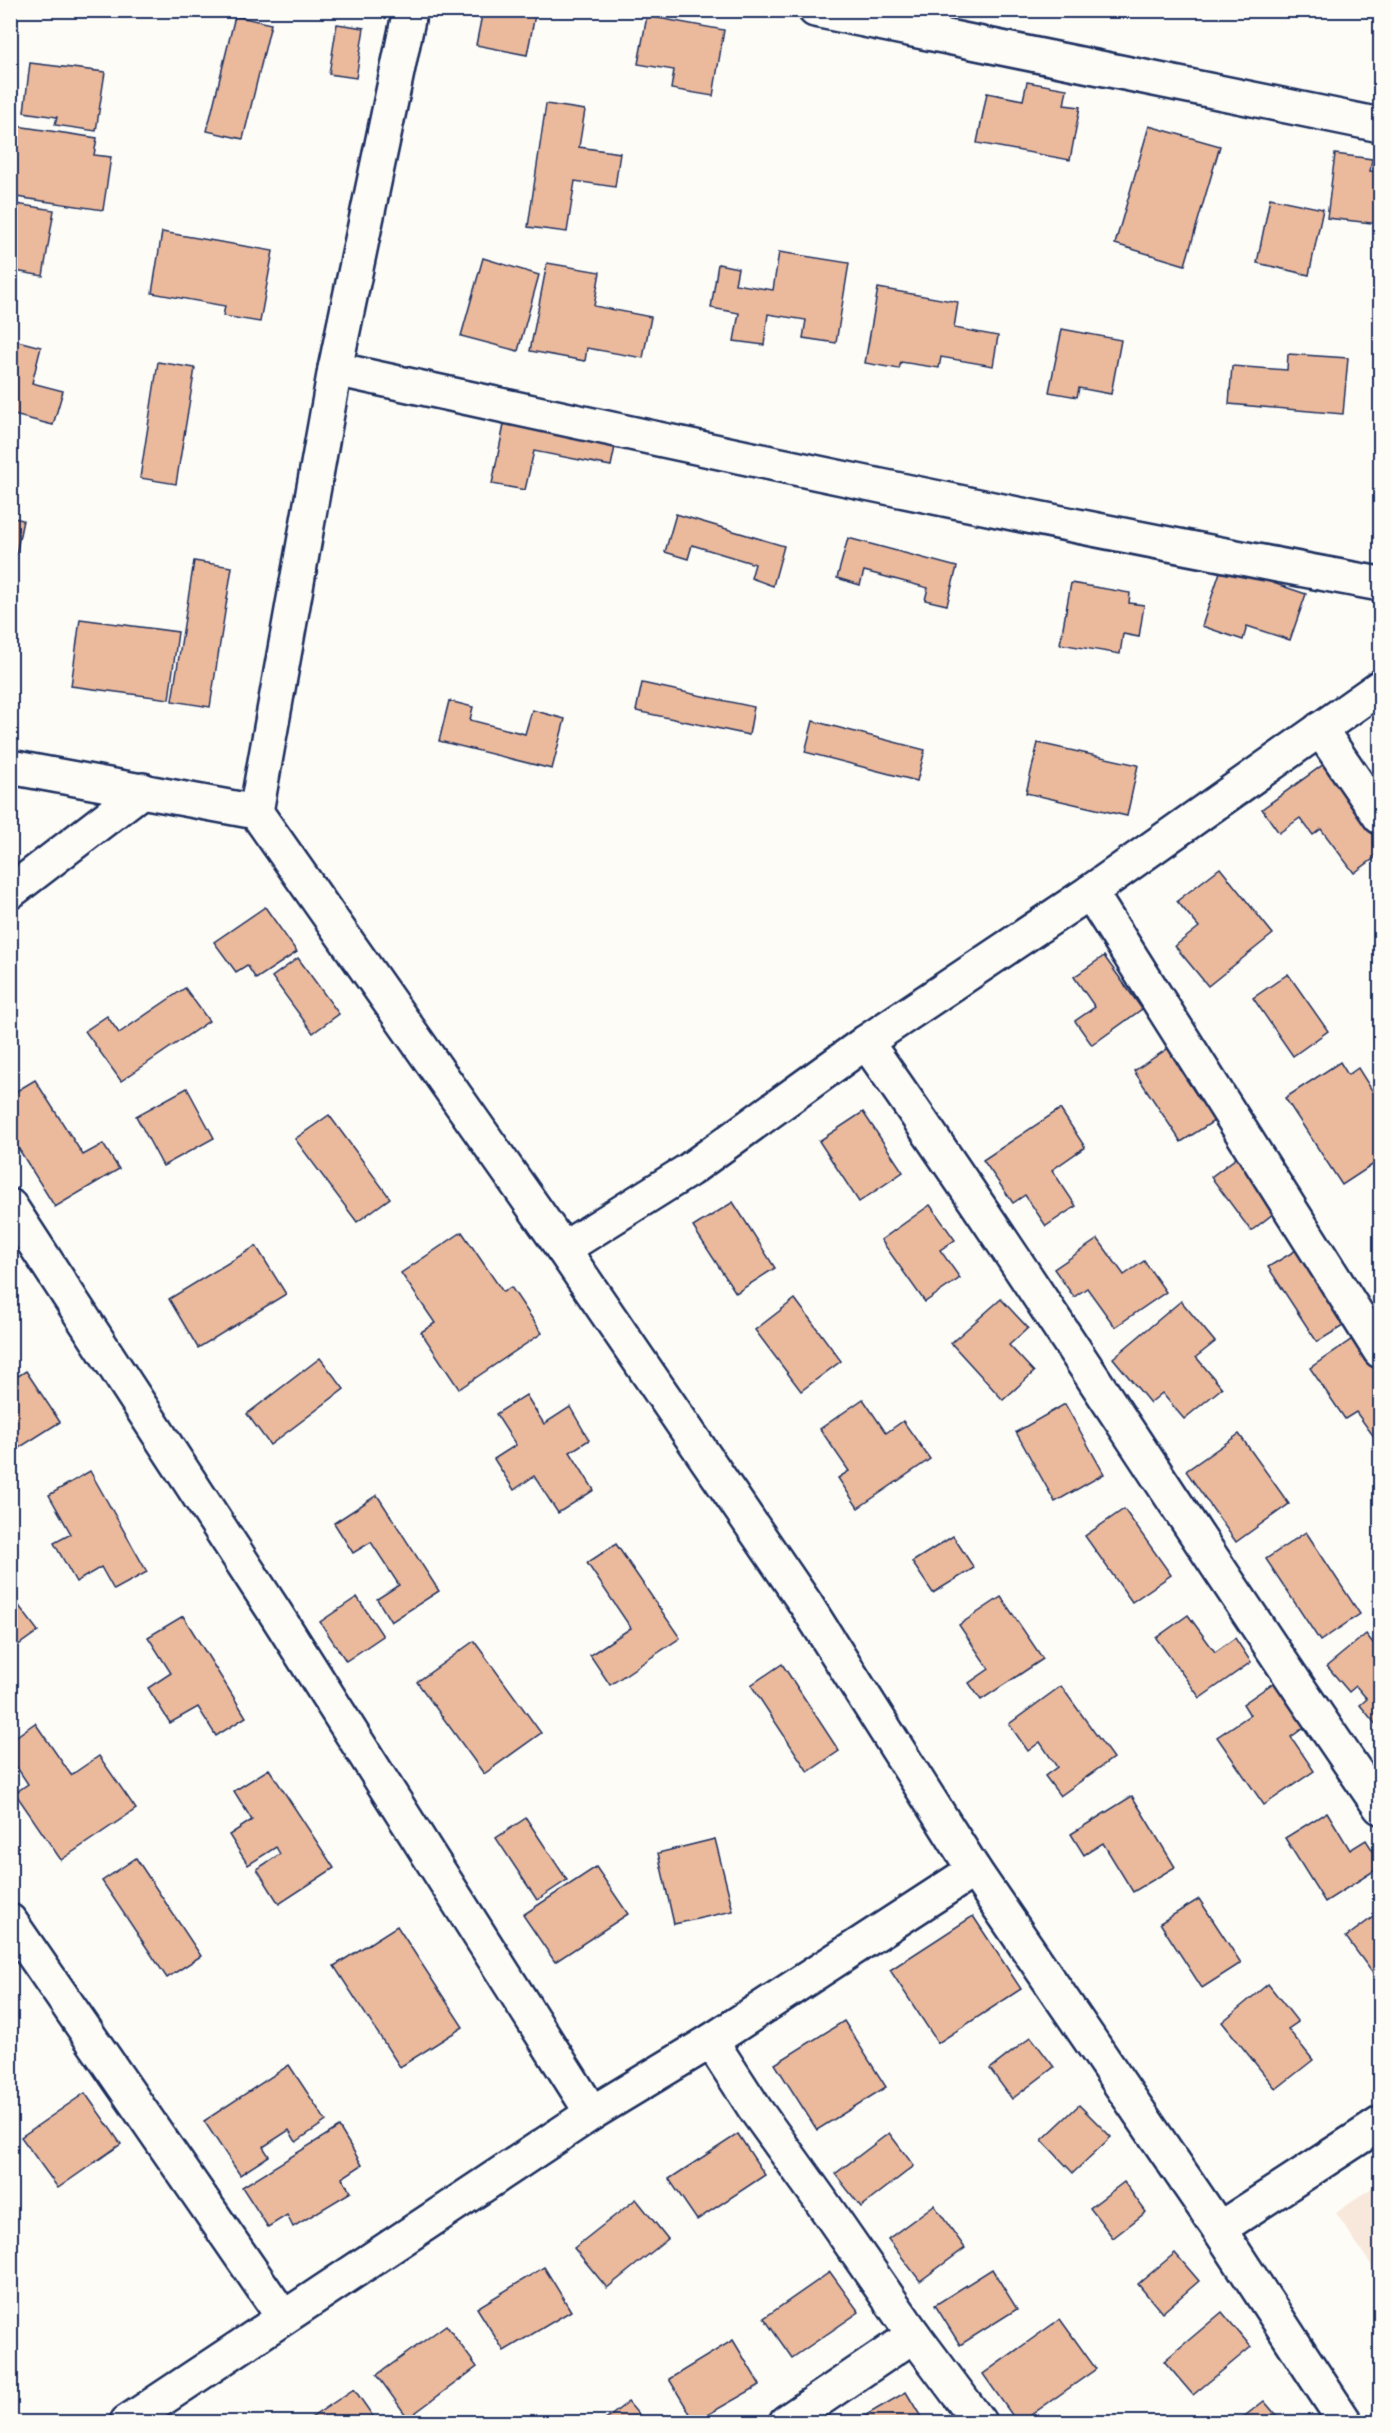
<svg xmlns="http://www.w3.org/2000/svg" width="1391" height="2433" font-family="'Indie Flower',sans-serif">
<rect width="100%" height="100%" fill="#fdfcf7"/>
<filter id="ink" filterUnits="userSpaceOnUse"><feTurbulence type="fractalNoise" baseFrequency=".0167" numOctaves="2"/><feDisplacementMap in="SourceGraphic" scale="12" xChannelSelector="R" yChannelSelector="G"/><feConvolveMatrix kernelMatrix="1 2 1 2 8 2 1 2 1" color-interpolation-filters="sRGB"/></filter>
<g filter="url(#ink)">
<!-- built -->
<path fill="#f8e8dc" d="M1380,2182V2278L1336,2213Z"/>
<!-- building -->
<g fill="#ebb99c" stroke="#1b2f5e" stroke-width="1.5">
<path d="M483,10H536L527,55L476,45Z"/>
<path d="M235,16L271,24L243,139L207,131Z"/>
<path d="M647,16L724,30L713,96L671,89L674,70L638,64Z"/>
<path d="M337,24L364,28L356,78L329,74Z"/>
<path d="M30,63L105,72L96,131L55,125L57,117L24,112Z"/>
<path d="M1027,82L1067,89L1064,105L1080,107L1070,160L977,143L987,93L1023,100Z"/>
<path d="M546,104L585,110L579,147L620,153L615,187L575,181L567,232L528,227Z"/>
<path d="M10,125L97,138L94,155L111,157L103,210L10,196Z"/>
<path d="M1149,126L1220,146L1185,265L1115,244Z"/>
<path d="M1335,154L1372,159L1370,171L1380,172V224L1327,218Z"/>
<path d="M1270,198L1323,209L1309,275L1257,263Z"/>
<path d="M16,204L54,210L43,276L10,270V236Z"/>
<path d="M162,232L273,251L260,322L223,316L225,306L152,293Z"/>
<path d="M779,252L849,263L836,343L803,338L806,320L768,314L764,345L734,341L739,313L711,308L718,264L738,268L735,284L773,290Z"/>
<path d="M483,258L539,275L518,351L461,336Z"/>
<path d="M547,263L600,272L594,306L651,317L643,358L587,348L585,361L530,351Z"/>
<path d="M878,288L958,302L954,328L998,336L993,366L941,357L939,368L901,362L899,369L865,363Z"/>
<path d="M1062,329L1121,340L1111,394L1079,388L1077,397L1049,392Z"/>
<path d="M10,339L41,347L32,383L63,391L53,425L10,414Z"/>
<path d="M1288,354L1348,358L1343,414L1229,404L1232,366L1287,370Z"/>
<path d="M158,362L195,368L176,484L140,478Z"/>
<path d="M506,415L617,437L611,466L534,451L525,490L492,484Z"/>
<path d="M676,514L784,546L773,586L751,578L755,564L692,545L688,559L665,552Z"/>
<path d="M10,517L23,520L10,584Z"/>
<path d="M848,538L957,567L947,605L925,600L928,588L864,571L860,585L837,578Z"/>
<path d="M194,561L232,567L210,707L172,701Z"/>
<path d="M1222,566L1306,594L1290,640L1247,626L1243,640L1202,626Z"/>
<path d="M1071,583L1130,593L1129,603L1144,605L1139,637L1123,634L1120,654L1060,644Z"/>
<path d="M80,619L178,632L169,699L71,686Z"/>
<path d="M642,683L754,707L749,735L636,711Z"/>
<path d="M449,701L473,707L470,720L525,734L532,710L565,719L552,769L439,741Z"/>
<path d="M813,721L925,750L917,781L805,752Z"/>
<path d="M1038,743L1138,765L1127,816L1026,793Z"/>
<path d="M1346,748L1380,794V854L1354,873L1321,829L1313,835L1300,818L1279,833L1262,809Z"/>
<path d="M1220,868L1273,934L1208,986L1175,946L1199,927L1177,901Z"/>
<path d="M265,907L297,952L256,979L247,965L236,972L214,942Z"/>
<path d="M1104,956L1142,1009L1092,1045L1075,1021L1095,1007L1074,977Z"/>
<path d="M298,958L339,1014L313,1033L272,977Z"/>
<path d="M1288,974L1328,1031L1293,1056L1253,998Z"/>
<path d="M185,988L209,1021L121,1081L85,1031L107,1016L119,1033Z"/>
<path d="M1188,1035L1202,1056L1180,1070L1214,1121L1181,1142L1134,1071Z"/>
<path d="M1340,1062L1348,1075L1358,1068L1380,1103V1160L1342,1185L1285,1098Z"/>
<path d="M35,1080L83,1155L103,1144L119,1169L55,1207L10,1135V1095Z"/>
<path d="M187,1088L214,1138L163,1166L136,1116Z"/>
<path d="M1060,1109L1085,1147L1052,1170L1076,1206L1046,1226L1025,1195L1013,1203L983,1160Z"/>
<path d="M863,1112L903,1172L859,1202L819,1141Z"/>
<path d="M329,1115L390,1198L357,1222L295,1139Z"/>
<path d="M1259,1141L1282,1207L1251,1231L1211,1177Z"/>
<path d="M733,1202L775,1268L736,1293L693,1227Z"/>
<path d="M930,1205L955,1240L940,1250L960,1278L925,1302L881,1240Z"/>
<path d="M462,1232L503,1292L511,1287L542,1333L459,1389L421,1332L435,1323L401,1273Z"/>
<path d="M1098,1239L1124,1275L1144,1261L1166,1292L1115,1327L1087,1288L1074,1297L1054,1269Z"/>
<path d="M1308,1243L1356,1318L1317,1342L1268,1267Z"/>
<path d="M256,1246L286,1294L198,1348L169,1299Z"/>
<path d="M795,1299L841,1361L801,1391L755,1330Z"/>
<path d="M1001,1299L1028,1328L1009,1345L1034,1372L1003,1400L951,1343Z"/>
<path d="M1181,1301L1215,1342L1196,1357L1222,1388L1184,1419L1162,1393L1150,1403L1113,1358Z"/>
<path d="M1380,1320V1445L1356,1412L1345,1419L1310,1368Z"/>
<path d="M320,1358L344,1389L270,1445L247,1414Z"/>
<path d="M26,1371L60,1422L11,1453L10,1381Z"/>
<path d="M526,1395L544,1424L570,1407L589,1440L570,1452L594,1490L558,1513L534,1476L514,1490L494,1459L516,1445L496,1414Z"/>
<path d="M863,1399L886,1433L903,1421L930,1459L858,1508L838,1478L849,1471L820,1429Z"/>
<path d="M1065,1404L1104,1474L1055,1502L1016,1432Z"/>
<path d="M1239,1434L1289,1504L1236,1542L1186,1471Z"/>
<path d="M90,1471L147,1572L114,1590L101,1567L76,1582L54,1543L71,1534L49,1495Z"/>
<path d="M377,1495L439,1591L391,1622L377,1599L399,1585L371,1542L353,1553L334,1523Z"/>
<path d="M1124,1509L1171,1575L1132,1602L1085,1536Z"/>
<path d="M1306,1532L1360,1614L1320,1641L1266,1559Z"/>
<path d="M953,1536L974,1568L933,1593L912,1562Z"/>
<path d="M616,1544L680,1638L610,1685L590,1655L631,1628L587,1563Z"/>
<path d="M10,1594L38,1631L10,1651Z"/>
<path d="M357,1597L383,1636L346,1661L320,1622Z"/>
<path d="M1001,1597L1043,1659L981,1700L969,1683L989,1669L959,1625Z"/>
<path d="M1188,1615L1215,1652L1235,1638L1251,1662L1200,1698L1156,1638Z"/>
<path d="M183,1616L246,1717L216,1736L198,1707L170,1723L148,1688L171,1673L148,1637Z"/>
<path d="M1366,1634L1380,1652V1723L1377,1726L1360,1705L1367,1699L1356,1686L1349,1692L1327,1666Z"/>
<path d="M474,1641L541,1733L484,1774L417,1682Z"/>
<path d="M782,1664L839,1751L808,1772L751,1685Z"/>
<path d="M1276,1681L1306,1726L1291,1737L1314,1771L1264,1805L1217,1737L1250,1715L1243,1704Z"/>
<path d="M1061,1686L1113,1758L1060,1796L1045,1776L1057,1767L1040,1742L1028,1751L1009,1724Z"/>
<path d="M35,1723L71,1775L99,1756L136,1809L61,1860L15,1793L28,1784L10,1757V1741Z"/>
<path d="M269,1769L334,1868L279,1904L257,1869L280,1854L276,1847L248,1865L229,1835L252,1820L234,1791Z"/>
<path d="M1132,1796L1175,1867L1133,1892L1103,1843L1084,1855L1071,1834Z"/>
<path d="M1327,1812L1350,1850L1366,1840L1380,1862V1867L1325,1902L1285,1838Z"/>
<path d="M526,1818L567,1880L537,1900L496,1838Z"/>
<path d="M715,1839L733,1911L674,1924L658,1853Z"/>
<path d="M136,1858L201,1956L167,1978L102,1881Z"/>
<path d="M596,1867L628,1914L555,1962L523,1915Z"/>
<path d="M1199,1899L1241,1963L1202,1988L1160,1923Z"/>
<path d="M1380,1912V1983L1346,1937Z"/>
<path d="M973,1916L1021,1989L938,2043L890,1970Z"/>
<path d="M397,1926L463,2027L400,2067L334,1966Z"/>
<path d="M1268,1984L1298,2022L1288,2029L1313,2060L1276,2089L1222,2022Z"/>
<path d="M844,2021L886,2087L817,2130L775,2064Z"/>
<path d="M1031,2037L1054,2067L1012,2099L990,2069Z"/>
<path d="M289,2065L326,2121L296,2142L289,2130L263,2147L269,2156L240,2175L204,2121Z"/>
<path d="M85,2093L121,2144L58,2188L21,2137Z"/>
<path d="M1079,2105L1111,2137L1073,2173L1042,2140Z"/>
<path d="M339,2127L362,2165L342,2178L351,2192L293,2227L287,2215L268,2227L242,2187Z"/>
<path d="M889,2133L914,2166L861,2207L835,2174Z"/>
<path d="M738,2134L765,2175L697,2220L669,2179Z"/>
<path d="M1124,2182L1146,2212L1113,2238L1090,2208Z"/>
<path d="M636,2199L668,2239L607,2288L574,2248Z"/>
<path d="M934,2205L965,2248L920,2281L888,2239Z"/>
<path d="M1175,2253L1199,2281L1162,2313L1138,2284Z"/>
<path d="M544,2267L571,2311L504,2351L477,2308Z"/>
<path d="M992,2269L1017,2309L960,2345L935,2305Z"/>
<path d="M830,2272L859,2312L792,2358L764,2318Z"/>
<path d="M1222,2312L1251,2347L1193,2395L1164,2361Z"/>
<path d="M1060,2319L1096,2369L1021,2422H1017L983,2374Z"/>
<path d="M446,2325L477,2367L408,2418L377,2375Z"/>
<path d="M733,2340L760,2385L695,2422L669,2379Z"/>
<path d="M354,2389L377,2422H305Z"/>
<path d="M906,2392L924,2422H854Z"/>
<path d="M1264,2401L1282,2422H1237Z"/>
<path d="M628,2402L645,2422H603Z"/>
<path d="M1078,2415L1084,2422H1067Z"/>
</g>
<g fill="none" stroke-linecap="round" stroke-linejoin="round">
<!-- minor casing -->
<g stroke="#1b2f5e" stroke-width="38">
<g id="minor">
<path d="M815,10L1380,125"/>
<path d="M335,369C683,445 1030,520 1380,584"/>
<path d="M1320,729L1380,817"/>
<path d="M10,767L256,812L563,1249L805,1603L974,1870L1219,2229L1345,2422"/>
<path d="M256,812L335,369L410,10"/>
<path d="M10,892L143,790"/>
<path d="M1090,892L1380,1351"/>
<path d="M866,1042C1043,1294 1205,1555 1380,1807"/>
<path d="M10,1206L276,1614L592,2113"/>
<path d="M563,1249L689,1170L866,1042L1090,892L1380,687"/>
<path d="M10,1921L283,2317"/>
<path d="M711,2041L755,2109L819,2198L914,2335L979,2422"/>
<path d="M1219,2229L1380,2124"/>
<path d="M127,2422L592,2113L711,2041L974,1870"/>
<path d="M786,2422L914,2335"/>
</g>
</g>
<!-- minor -->
<use href="#minor" stroke="#fdfcf7" stroke-width="33"/>
</g>
</g>
<!-- margin -->
<rect width="1391" height="2433" fill="none" stroke="#fdfcf7" stroke-width="36"/>
<rect x="18" y="18" width="1355" height="2397" fill="none" stroke="#1b2f5e" stroke-width="2" filter="url(#ink)"/>
</svg>
